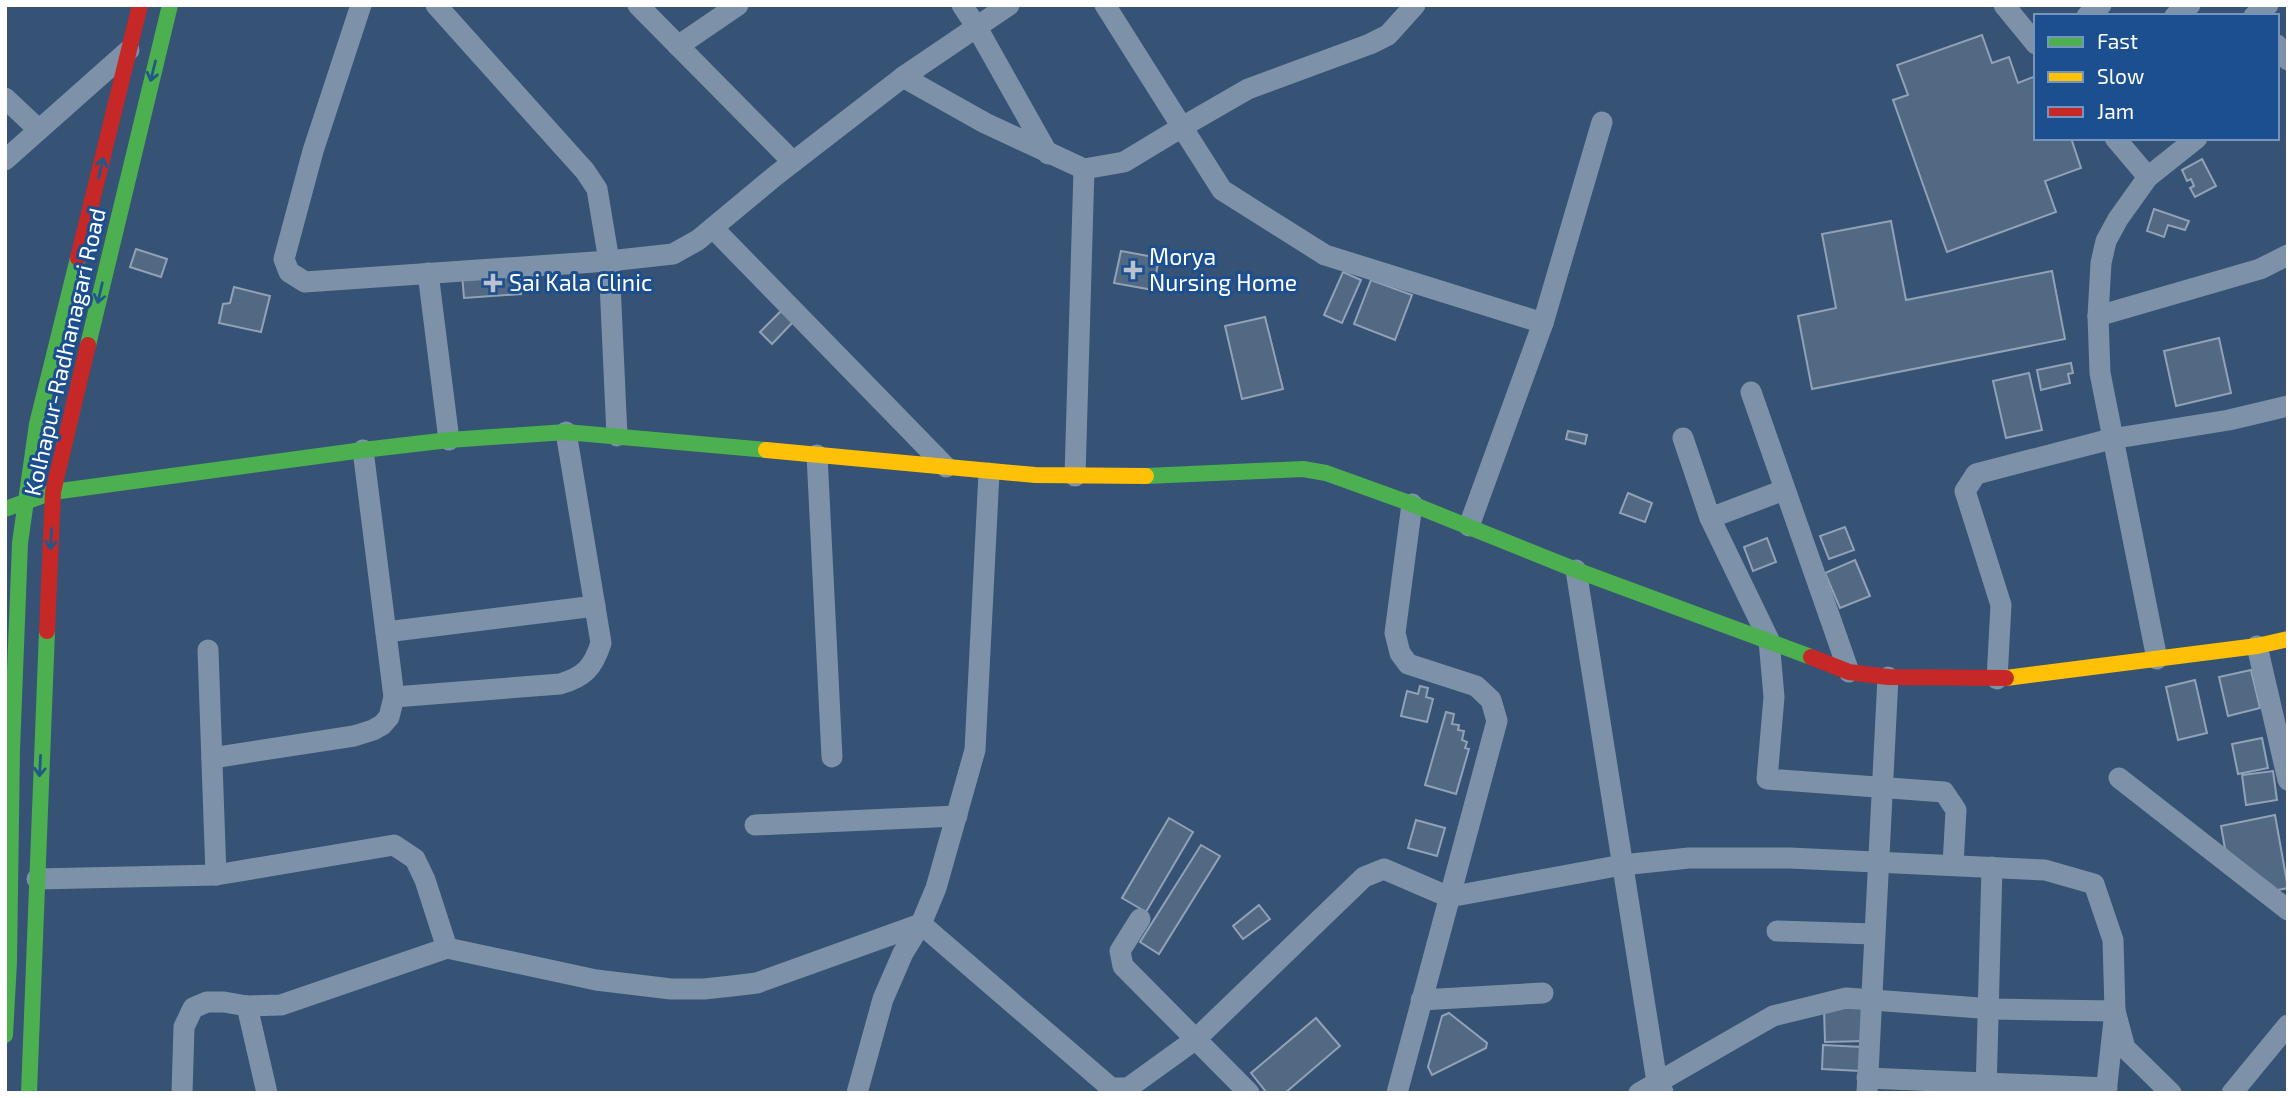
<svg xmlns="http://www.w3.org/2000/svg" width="2293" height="1098" font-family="'Exo 2',sans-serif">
<rect width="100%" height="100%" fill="#365274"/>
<!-- building -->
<g fill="#526984" stroke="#92a2b6" stroke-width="2">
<path d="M1982,35L1992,63L2009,57L2018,83L2036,76V138H2071L2081,168L2045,181L2056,212L1947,252L1893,100L1908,95L1897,65Z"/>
<path d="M2202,159L2216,186L2195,197L2190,188L2194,186L2191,179L2187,181L2182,170Z"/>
<path d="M2154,209L2189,221L2185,230L2168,225L2164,237L2147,231Z"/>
<path d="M1891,221L1906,300L2052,271L2065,339L1812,389L1798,316L1836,308L1822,234Z"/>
<path d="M136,249L167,259L161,277L130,267Z"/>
<path d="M1121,251L1159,258L1153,290L1114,283Z"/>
<path d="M519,269L521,294L464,298L462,274Z"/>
<path d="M1343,272L1361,280L1342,323L1324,315Z"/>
<path d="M1371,280L1412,295L1395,340L1354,324Z"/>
<path d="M234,287L270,296L261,332L219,323L223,304L230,303Z"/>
<path d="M781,311L793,322L772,344L760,332Z"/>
<path d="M1265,317L1283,389L1242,399L1225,326Z"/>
<path d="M2219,338L2231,393L2176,406L2164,351Z"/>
<path d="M2071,363L2073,373L2068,374L2070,383L2041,390L2037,370Z"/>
<path d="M2029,373L2042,430L2006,438L1993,381Z"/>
<path d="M1568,431L1587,435L1585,444L1566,439Z"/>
<path d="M1628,493L1652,503L1645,522L1620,513Z"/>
<path d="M1845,527L1854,550L1829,559L1820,536Z"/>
<path d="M1767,538L1776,562L1753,571L1744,547Z"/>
<path d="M1855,560L1870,596L1840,608L1825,573Z"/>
<path d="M2251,670L2260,708L2228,716L2219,677Z"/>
<path d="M2195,680L2207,733L2178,740L2166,687Z"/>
<path d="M1420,686L1428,688L1426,697L1433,699L1427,722L1401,716L1407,691L1418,694Z"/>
<path d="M1446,712L1454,714L1452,724L1459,725L1458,730L1464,731L1462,740L1467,742L1465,748L1469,749L1456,794L1425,785Z"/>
<path d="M2262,738L2268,768L2238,774L2232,744Z"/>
<path d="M2273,771L2277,800L2246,805L2242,775Z"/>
<path d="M2275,815L2288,888L2273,891L2225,849L2221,826Z"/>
<path d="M1169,818L1193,832L1146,912L1122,898Z"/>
<path d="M1416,820L1445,828L1437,856L1408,848Z"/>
<path d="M1201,845L1220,856L1159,954L1140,942Z"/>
<path d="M1259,905L1270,919L1243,939L1233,926Z"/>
<path d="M1865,1007V1041L1825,1042L1824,1009Z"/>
<path d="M1449,1013L1487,1043L1486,1048L1432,1075L1428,1067L1442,1016Z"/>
<path d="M1316,1018L1340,1046L1285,1093H1267L1251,1073Z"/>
<path d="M1823,1045L1862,1047L1860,1071L1822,1069Z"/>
</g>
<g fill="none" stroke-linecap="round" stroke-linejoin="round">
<!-- street -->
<g stroke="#7d92a8" stroke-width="21">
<path d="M361,5L313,151L284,259L289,272L305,282L609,261L673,254L698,240L775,176L903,77L985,123L1084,169L1124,162L1182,127L1105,5"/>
<path d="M436,5L585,171L597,189L609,261L617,436"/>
<path d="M638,5L793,162"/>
<path d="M962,5L976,26L1048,154"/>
<path d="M1415,5L1388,35L1370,44L1248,89L1182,127L1222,190L1325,255L1543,323"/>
<path d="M2004,5L2036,44"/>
<path d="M2087,16L2101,5"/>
<path d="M2175,16L2190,5"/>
<path d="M2254,16L2268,5"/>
<path d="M2277,45L2288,60"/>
<path d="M678,46L738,5"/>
<path d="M903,77L1009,5"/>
<path d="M5,98L38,129"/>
<path d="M2115,138L2148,177"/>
<path d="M5,160L129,50"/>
<path d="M713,228L946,467"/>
<path d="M428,273L449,440"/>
<path d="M2098,316L2260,269L2288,255"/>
<path d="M1751,392L1849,672"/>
<path d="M1683,438L1710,518L1769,640L1774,697L1767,779L1944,792L1956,810L1953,865"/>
<path d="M817,455L832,757"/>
<path d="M1075,476L1084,169"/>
<path d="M1710,518L1784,490"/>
<path d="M1469,526L1543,323L1602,122"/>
<path d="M1576,570L1657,1082L1663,1092"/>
<path d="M386,632L595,606"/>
<path d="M2257,646L2288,780"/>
<path d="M208,650L216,875"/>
<path d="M2157,659L2100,373L2098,316L2101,263L2106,241L2118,219L2148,177L2197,138"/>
<path d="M1997,679L2001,605L1965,491L1976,474L2111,439L2229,420L2288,406"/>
<path d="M394,697L560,684C584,677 593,668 601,643L566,432"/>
<path d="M212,758L354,736L373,730L382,725L389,717L394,697L363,450"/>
<path d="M2119,778L2288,910"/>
<path d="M755,825L957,816"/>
<path d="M37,879L216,875L394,845L415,859L425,880L447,948"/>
<path d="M1140,919L1120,951L1123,966L1249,1093"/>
<path d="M1777,931L1874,934"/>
<path d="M1421,1000L1543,993"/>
<path d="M247,1006L267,1093"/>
<path d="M1867,1078L2107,1088"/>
<path d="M182,1093L184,1027L193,1008L207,1002H224L247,1006L281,1005L447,948L596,980L671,989H704L732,986L757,983L921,924L1111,1088H1128L1196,1039L1364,877L1384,869L1449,897L1622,865L1689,858H1790L2045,870L2094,884L2113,940L2115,1011L2106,1093"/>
<path d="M857,1093L883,999L903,953L921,924L936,888L975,750L989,473"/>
<path d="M1397,1093L1497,721L1491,700L1476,686L1408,664L1400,653L1395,633L1412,504"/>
<path d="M1639,1093L1773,1016L1846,998L1993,1009L2115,1011L2125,1048L2171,1093"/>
<path d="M1867,1093L1888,677"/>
<path d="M1986,1093L1992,867"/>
<path d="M2232,1093L2288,1025"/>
</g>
<!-- fast -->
<g stroke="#4caf50" stroke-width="16">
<path d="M88,345L170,5"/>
<path d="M1146,476L1303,469L1326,473L1412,504L1576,570L1811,657"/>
<path d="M5,509L53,492L363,450L449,440L566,432L766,450"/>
<path d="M5,1035L9,962L12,750L20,543L37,424L78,258"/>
<path d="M29,1093L47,631"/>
</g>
<!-- slow -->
<g stroke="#ffc107" stroke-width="16">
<path d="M766,450L1035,475L1146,476"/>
<path d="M2006,678L2257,646L2288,639"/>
</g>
<!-- jam -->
<g stroke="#c62828" stroke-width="16">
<path d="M78,258L140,5"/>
<path d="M47,631L53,492L88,345"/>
<path d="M1811,657L1849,672L1888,677L2006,678"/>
</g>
</g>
<!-- one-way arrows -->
<defs><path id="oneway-shaft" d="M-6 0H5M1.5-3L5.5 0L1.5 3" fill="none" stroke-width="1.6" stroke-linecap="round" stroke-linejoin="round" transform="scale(1.75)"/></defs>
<g stroke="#205989">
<use href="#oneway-shaft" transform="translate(153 71) rotate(104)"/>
<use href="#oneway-shaft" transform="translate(101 168) rotate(-76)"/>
<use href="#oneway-shaft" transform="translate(100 293) rotate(103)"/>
<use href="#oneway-shaft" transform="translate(51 539) rotate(93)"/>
<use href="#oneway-shaft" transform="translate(40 766) rotate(93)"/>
</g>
<!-- markers -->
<g fill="#b9c2ce" stroke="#1b4f8f" stroke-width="2.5">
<path d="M1129.5 259.5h7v7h7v7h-7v7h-7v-7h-7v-7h7z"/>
<path d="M489.5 272.5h7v7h7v7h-7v7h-7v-7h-7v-7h7z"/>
</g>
<g text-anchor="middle" stroke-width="6" stroke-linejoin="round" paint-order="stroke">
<!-- poi labels -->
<g font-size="23" fill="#fff" stroke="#1b4f8f" text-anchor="start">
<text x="1149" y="265">Morya<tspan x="1149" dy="26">Nursing Home</tspan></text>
<text x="509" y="291">Sai Kala Clinic</text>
</g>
<!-- street labels -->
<g font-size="23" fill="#fff" stroke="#1b4f8f">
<text transform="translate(65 352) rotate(-77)" y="8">Kolhapur-Radhanagari Road</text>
</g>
</g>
<!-- border -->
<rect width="2293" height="1098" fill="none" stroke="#ffffff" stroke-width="14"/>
<!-- legend -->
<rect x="2034" y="14" width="245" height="126" fill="#1b4f8f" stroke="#7695bc" stroke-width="2"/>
<rect x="2048" y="37" width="35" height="10" fill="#4caf50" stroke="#7695bc" stroke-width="2"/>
<text x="2097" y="49" font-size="21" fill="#ffffff">Fast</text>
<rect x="2048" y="72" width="35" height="10" fill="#ffc107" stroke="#7695bc" stroke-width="2"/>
<text x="2097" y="84" font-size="21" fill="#ffffff">Slow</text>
<rect x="2048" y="107" width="35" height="10" fill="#c62828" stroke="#7695bc" stroke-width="2"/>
<text x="2097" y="119" font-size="21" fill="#ffffff">Jam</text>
</svg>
